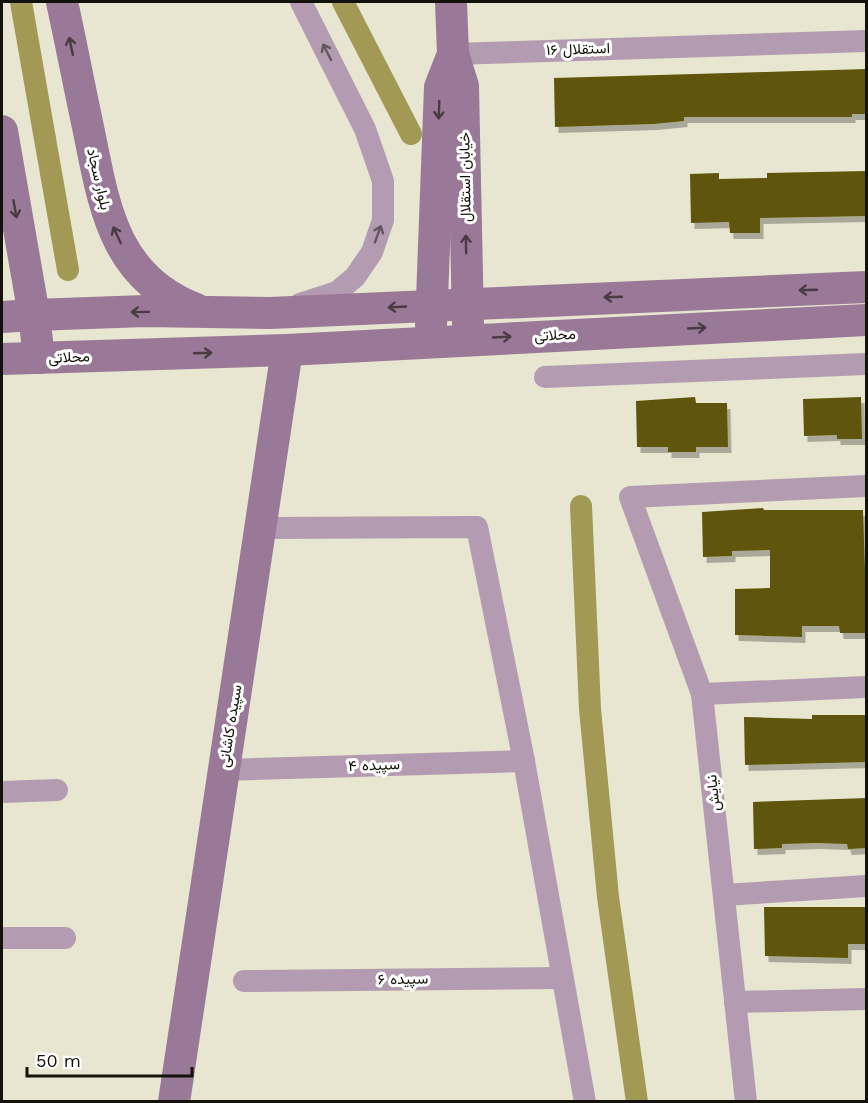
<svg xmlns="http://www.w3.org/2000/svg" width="868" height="1103" font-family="'Work Sans',Vazirmatn,sans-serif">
<defs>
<filter id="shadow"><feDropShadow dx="3.5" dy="6" stdDeviation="0" flood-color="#0004"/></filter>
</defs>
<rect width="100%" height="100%" fill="#e8e6d0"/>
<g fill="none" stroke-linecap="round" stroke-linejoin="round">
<!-- canal -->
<g stroke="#a29955" stroke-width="22">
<path d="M21,2L68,270"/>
<path d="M343,2L411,134"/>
<path d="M581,506L590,709L608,897L637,1102"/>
</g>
</g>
<!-- building -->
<g fill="#5e5508" filter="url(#shadow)">
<path d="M867,69V114H852V117H684V121L654,124L555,127L554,78Z"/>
<path d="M867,171V216L760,218V233H730L729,222L691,223L690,174L719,173V179L767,178V173Z"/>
<path d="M695,397L696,403H727L728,447H696V452H668V447H637L636,401Z"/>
<path d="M861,397L862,439H837V435L804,436L803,399Z"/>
<path d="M763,508L764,510H863L867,633H840L839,626H802V637L735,635V589L770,588V550L732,551V556L703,557L702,512Z"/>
<path d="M812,715H867V762L745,765L744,717L812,719Z"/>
<path d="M867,798V848L848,849L847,844L817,843L782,844V848L754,849L753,802Z"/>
<path d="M764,907H867V944H848V958L765,956Z"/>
</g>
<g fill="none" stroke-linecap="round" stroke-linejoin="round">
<!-- street -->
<g stroke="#b39cb1" stroke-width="22">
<path d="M453,54L866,41"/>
<path d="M300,304L337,292L355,277L372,252L383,220V181L365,129L301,2"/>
<path d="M545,377L866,364"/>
<path d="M260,528L477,527L524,761L585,1102"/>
<path d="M702,694L866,687"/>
<path d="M223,770L524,761"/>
<path d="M2,792L57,790"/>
<path d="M724,895L866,886"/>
<path d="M2,938H65"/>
<path d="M244,981L562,978"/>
<path d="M735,1002L866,999"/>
<path d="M746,1102L702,694L630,497L866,486"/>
</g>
<!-- secondary -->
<g stroke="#9a7897" stroke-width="32">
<path d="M62,2C71,43 79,85 88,127C104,204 112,277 196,309"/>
<path d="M451,2L453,54L463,86L468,323"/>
<path d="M2,131L34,315L2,317"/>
<path d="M431,326L440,87L453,54"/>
<path d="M39,358L34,315L145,311L270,313L866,287"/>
<path d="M2,359L287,350L866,320"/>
<path d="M174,1102L287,350"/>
</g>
</g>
<!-- one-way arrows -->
<defs><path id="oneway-shaft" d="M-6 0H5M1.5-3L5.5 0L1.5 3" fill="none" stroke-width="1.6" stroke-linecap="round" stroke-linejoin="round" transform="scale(1.5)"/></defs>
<g stroke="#493b42">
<use href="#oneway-shaft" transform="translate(71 46) rotate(-102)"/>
<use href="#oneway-shaft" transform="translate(439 110) rotate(92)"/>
<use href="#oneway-shaft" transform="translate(15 209) rotate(80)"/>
<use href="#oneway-shaft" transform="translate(117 235) rotate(-115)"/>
<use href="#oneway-shaft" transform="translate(466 244) rotate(-91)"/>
<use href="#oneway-shaft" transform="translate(808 290) rotate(178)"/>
<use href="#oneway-shaft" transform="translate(613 297) rotate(178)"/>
<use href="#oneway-shaft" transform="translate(397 307) rotate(177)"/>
<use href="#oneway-shaft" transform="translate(140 312) rotate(179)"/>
<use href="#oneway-shaft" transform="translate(697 328) rotate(-3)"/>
<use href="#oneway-shaft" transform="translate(502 337) rotate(-3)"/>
<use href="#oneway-shaft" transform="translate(203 353) rotate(-2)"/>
</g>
<g stroke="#63575e">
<use href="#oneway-shaft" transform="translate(327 52) rotate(-117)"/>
<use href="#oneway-shaft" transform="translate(378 234) rotate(-70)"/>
</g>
<g text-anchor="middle" stroke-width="6" stroke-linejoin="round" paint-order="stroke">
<!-- street labels -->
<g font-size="15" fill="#13120a" stroke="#fff">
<text transform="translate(578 49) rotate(-2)" y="5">استقلال ۱۶</text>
<text transform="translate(465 177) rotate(-91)" y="5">خیابان استقلال</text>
<text transform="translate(99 179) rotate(77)" y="5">بلوار سجاد</text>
<text transform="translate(555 335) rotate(-3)" y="5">محلاتی</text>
<text transform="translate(69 357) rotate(-2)" y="5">محلاتی</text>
<text transform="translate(230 726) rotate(-81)" y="5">سپیده کاشانی</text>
<text transform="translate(374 765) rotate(-2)" y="5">سپیده ۴</text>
<text transform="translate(713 793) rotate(-96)" y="5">نیایش</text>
<text transform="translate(403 979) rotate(-1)" y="5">سپیده ۶</text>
</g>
</g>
<!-- border -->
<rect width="868" height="1103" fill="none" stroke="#13120a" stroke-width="6"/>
<!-- scale -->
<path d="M27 1067v9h165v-9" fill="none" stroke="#13120a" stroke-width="3"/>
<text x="36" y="1067" font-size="18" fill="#13120a" stroke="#ffffff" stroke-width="4.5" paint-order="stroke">50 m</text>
</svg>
